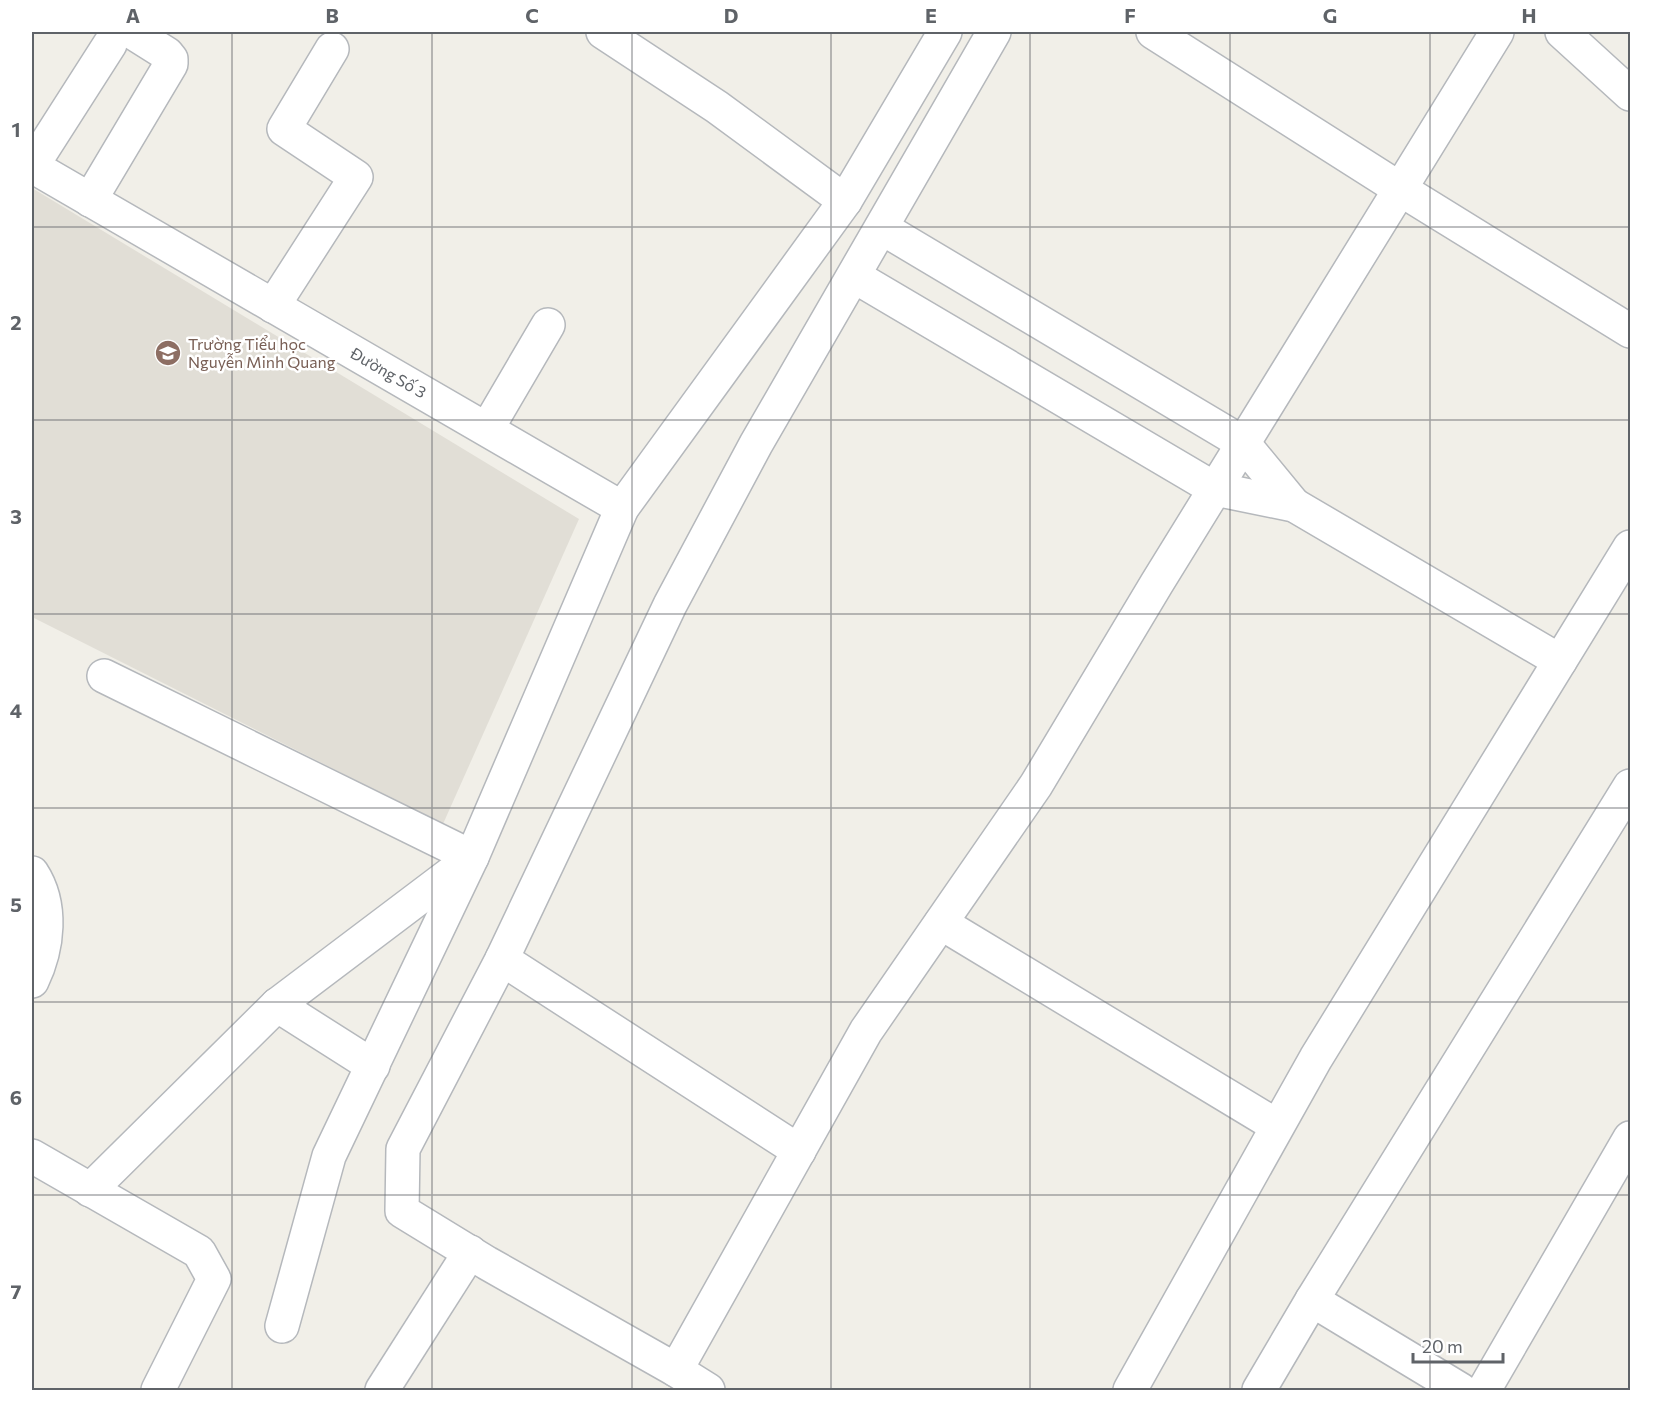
<svg xmlns="http://www.w3.org/2000/svg" width="1662" height="1422" font-family="Commissioner,sans-serif">
<rect width="100%" height="100%" fill="#f1efe8"/>
<!-- education -->
<path fill="#e1ded6" d="M32,188L579,519L443,824L32,617Z"/>
<g fill="none" stroke-linecap="round" stroke-linejoin="round">
<!-- minor casing -->
<g stroke="#b5b8bc" stroke-width="36">
<g id="minor">
<path d="M603,32L717,107L845,201"/>
<path d="M994,32L756,444L670,605L502,959L403,1149L402,1211L487,1263L676,1370L866,1031L1036,785L1157,583L1497,32"/>
<path d="M1153,32L1400,189L1630,331"/>
<path d="M1562,32L1630,94"/>
<path id="s1" d="M32,166L622,508"/>
<path d="M32,166L110,44"/>
<path d="M90,200L171,64V59L167,54L132,32"/>
<path d="M882,228L1243,443L1294,505"/>
<path d="M854,276L1215,489L1294,505L1560,661"/>
<path d="M273,306L356,177L284,129L332,49"/>
<path d="M487,429L548,325"/>
<path d="M104,676L472,857"/>
<path d="M32,873C53,905 48,948 32,981"/>
<path d="M941,923L1277,1126"/>
<path d="M502,959L799,1151"/>
<path d="M277,1005L469,860"/>
<path d="M32,1156L199,1252L214,1279L158,1390"/>
<path d="M90,1190L277,1005L373,1066"/>
<path d="M1312,1300L1461,1390"/>
<path d="M282,1326L329,1156L472,857L622,508L845,201L945,32"/>
<path d="M676,1370L708,1390"/>
<path d="M382,1390L470,1252"/>
<path d="M1130,1390L1316,1058L1630,547"/>
<path d="M1259,1390L1312,1300L1630,786"/>
<path d="M1484,1390L1630,1138"/>
</g>
</g>
<!-- minor -->
<use href="#minor" stroke="#fff" stroke-width="33"/>
</g>
<!-- grid -->
<path fill="none" stroke="#5f6368" stroke-width="1.5" stroke-opacity="0.55" d="M232,32V1390M432,32V1390M632,32V1390M831,32V1390M1030,32V1390M1230,32V1390M1430,32V1390M32,227H1630M32,420H1630M32,614H1630M32,808H1630M32,1002H1630M32,1195H1630"/>
<!-- icons -->
<defs>
<g id="school-disc" transform="scale(1.35)"><circle r="9.5" fill="#8d6e63" stroke="#fff"/><path d="M0-5L7-2L0 1L-7-2ZM-4 1L0 2.5L4 1V4Q0 6-4 4Z" fill="#fff"/></g>
</defs>
<g fill-rule="evenodd">
<use href="#school-disc" x="168" y="353"/>
</g>
<g text-anchor="middle" stroke-width="5" stroke-linejoin="round" paint-order="stroke">
<!-- education labels -->
<g font-size="16" fill="#785e54" stroke="#fff" text-anchor="start">
<text x="188" y="350">Trường Tiểu học<tspan x="188" dy="18">Nguyễn Minh Quang</tspan></text>
</g>
<!-- street labels -->
<g font-size="16" fill="#5f6368" stroke="#fff">
<text dy="6" stroke="none"><textPath href="#s1" startOffset="412">Đường Số 3</textPath></text>
</g>
</g>
<!-- border -->
<rect width="1662" height="1422" fill="none" stroke="#ffffff" stroke-width="66"/>
<!-- scale -->
<path d="M1413 1353v9h90v-9" fill="none" stroke="#5f6368" stroke-width="3"/>
<text x="1422" y="1353" font-size="18" fill="#5f6368" stroke="#ffffff" stroke-width="4.5" paint-order="stroke">20 m</text>
<rect x="33" y="33" width="1596" height="1356" fill="none" stroke="#5f6368" stroke-width="2"/>
<g font-size="20" text-anchor="middle" font-weight="bold" fill="#5f6368">
<text x="133" y="23">A</text>
<text x="332" y="23">B</text>
<text x="532" y="23">C</text>
<text x="731" y="23">D</text>
<text x="931" y="23">E</text>
<text x="1130" y="23">F</text>
<text x="1330" y="23">G</text>
<text x="1529" y="23">H</text>
<text x="16" y="137">1</text>
<text x="16" y="330">2</text>
<text x="16" y="524">3</text>
<text x="16" y="718">4</text>
<text x="16" y="912">5</text>
<text x="16" y="1105">6</text>
<text x="16" y="1299">7</text>
</g>
</svg>
